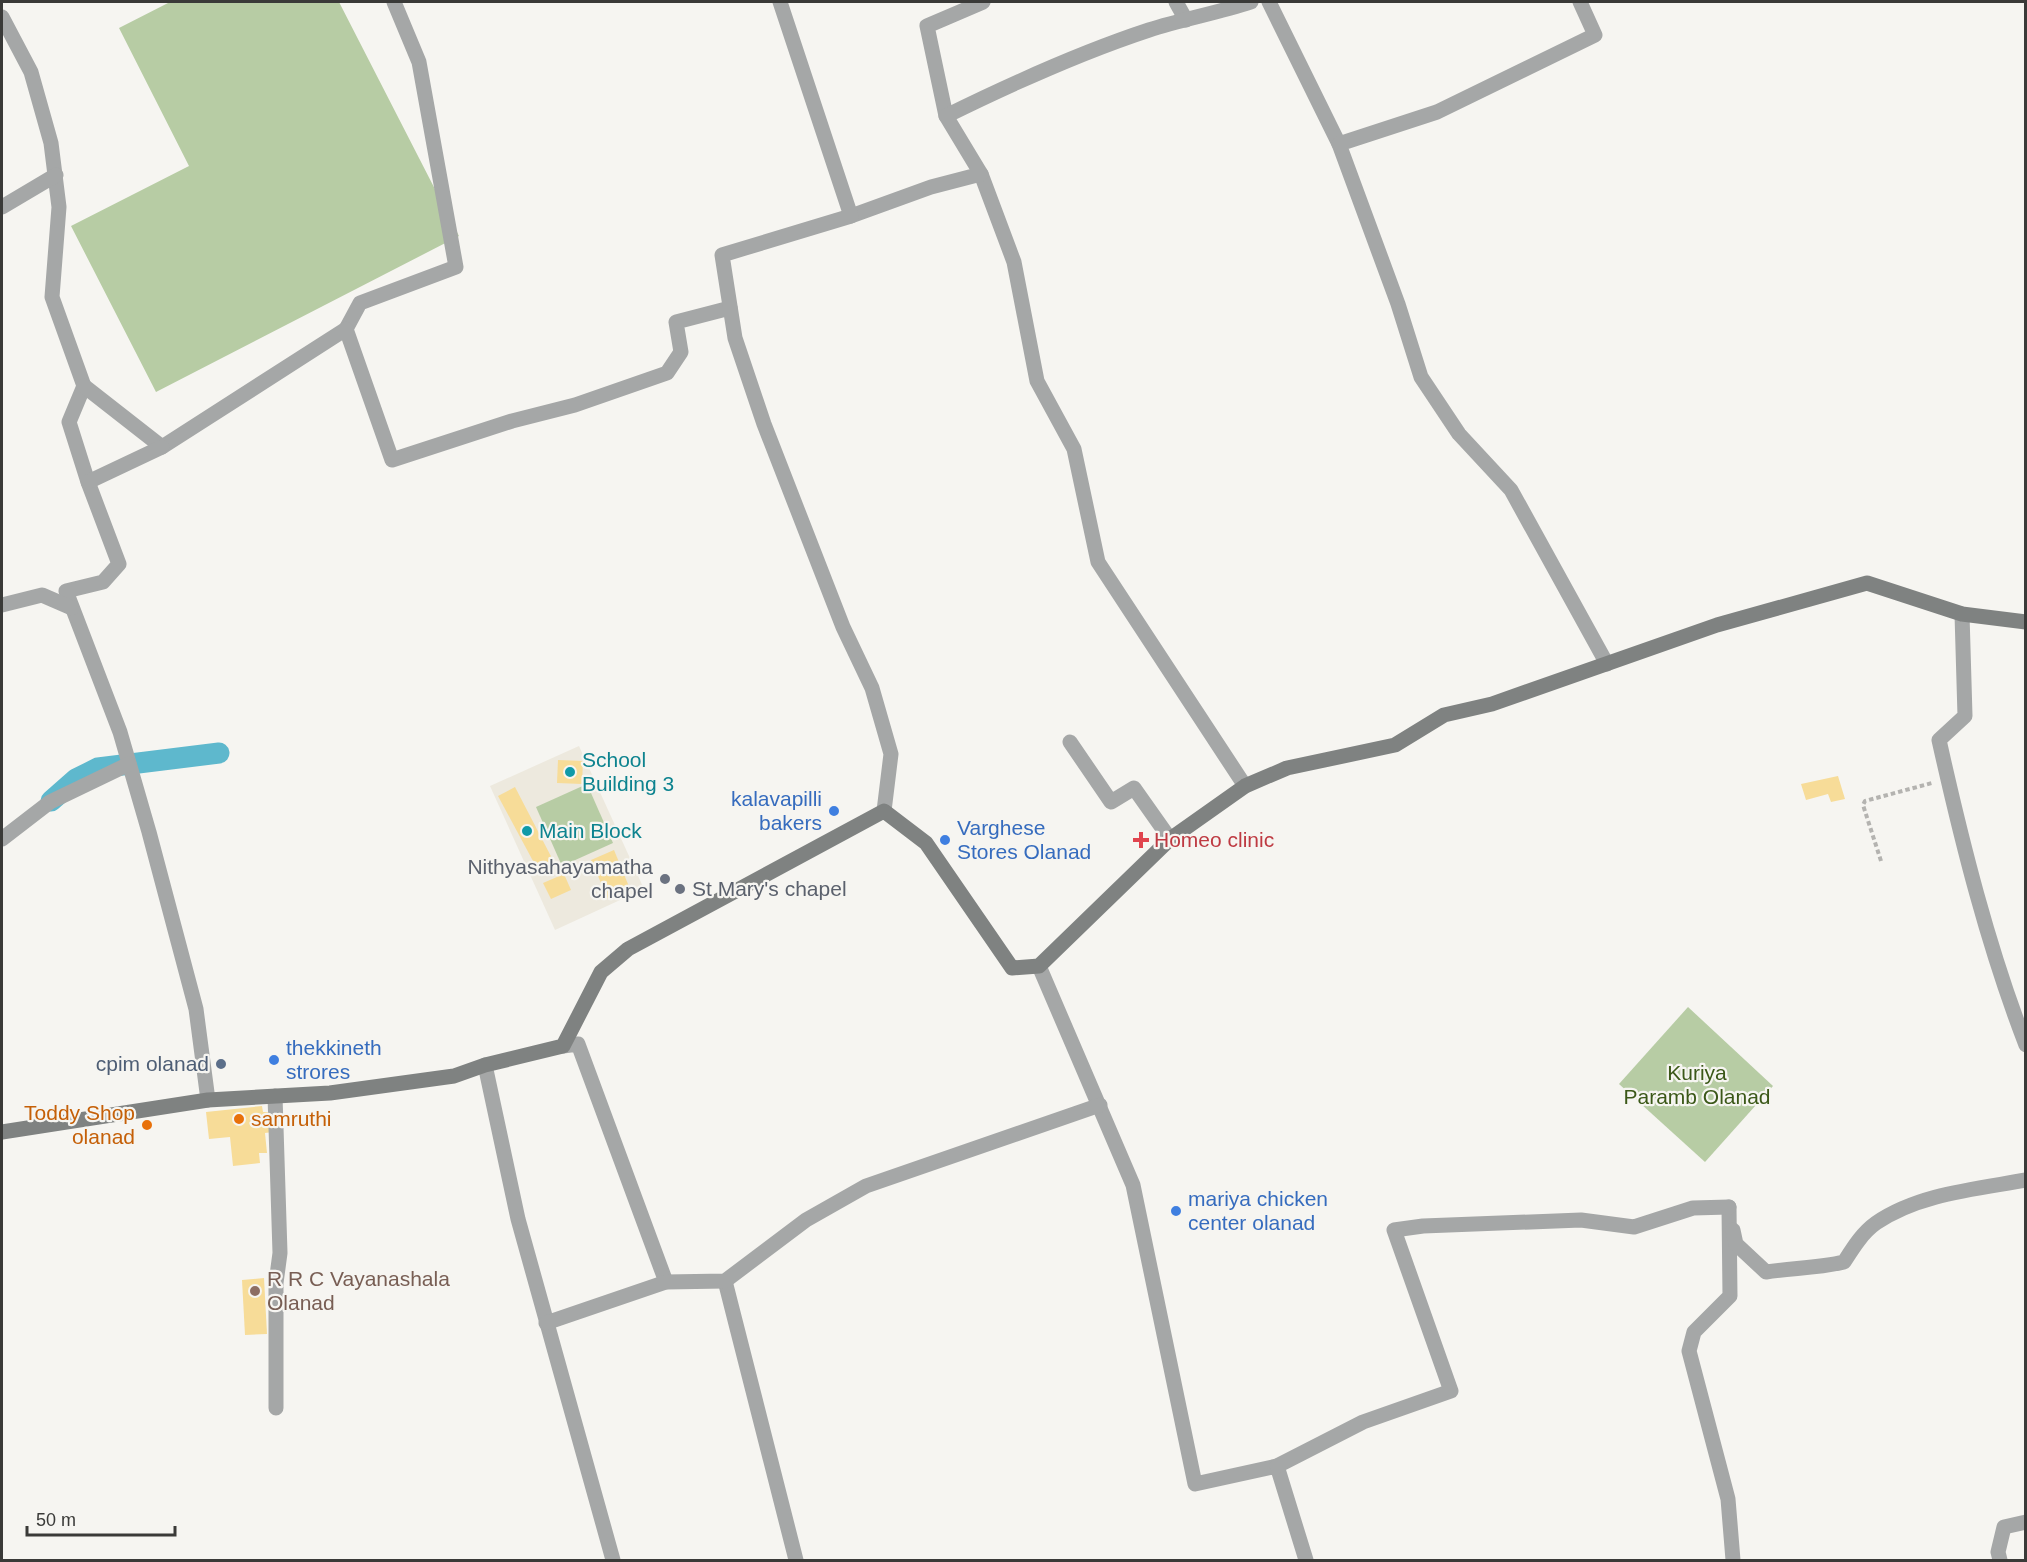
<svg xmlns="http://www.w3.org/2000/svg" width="2027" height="1562" font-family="Helvetica,sans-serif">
<rect width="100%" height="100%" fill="#f6f5f1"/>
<!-- built -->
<path fill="#ede9de" d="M579,746L644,889L555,930L490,786Z"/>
<!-- green -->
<g fill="#b7cca4">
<path d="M170,2H339L459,236L156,392L71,226L189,166L119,28Z"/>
<path d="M587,784L613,843L562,866L536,807Z"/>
<path d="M1688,1007L1773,1086L1705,1162L1619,1084Z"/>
</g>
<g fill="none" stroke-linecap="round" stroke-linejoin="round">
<!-- canal -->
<path stroke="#5eb8cd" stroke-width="21" d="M51,801L76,779L98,768L219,753"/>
</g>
<!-- building -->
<g fill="#f7dc98">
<path d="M558,760L583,761L582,784L557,783Z"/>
<path d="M1838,776L1845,799L1831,802L1828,794L1806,800L1801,784Z"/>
<path d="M515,787L556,866L540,874L498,796Z"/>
<path d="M614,850L630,889L608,899L591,860Z"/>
<path d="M564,874L571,890L551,899L543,883Z"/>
<path d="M262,1106L263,1112H270L273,1132L265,1133L267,1153H259L260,1163L233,1166L230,1137L209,1139L206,1112Z"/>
<path d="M264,1278L267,1334L245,1335L242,1280Z"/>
</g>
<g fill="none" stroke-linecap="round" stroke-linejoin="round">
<!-- path -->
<path stroke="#b4b3b0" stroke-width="4" stroke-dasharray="4.5 3" stroke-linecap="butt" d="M1881,861L1863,805L1865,801L1932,783"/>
<!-- minor -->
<g stroke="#a5a7a7" stroke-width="15">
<path d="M1176,2L1186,20"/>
<path d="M1269,2L1339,144"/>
<path d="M1580,2L1595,35L1437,112L1339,144L1398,304L1421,377L1459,434L1511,490L1607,664"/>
<path d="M2,17L31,72L51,143L59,207L52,297L84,386L69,422L88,482L119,564L103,582L66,591L120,732L149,832L196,1009L208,1100"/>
<path d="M946,116L927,26L983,2"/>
<path d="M981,174L1014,262L1037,381L1074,449L1098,562L1245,786"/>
<path d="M2,207L56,175"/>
<path d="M851,216L931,187L981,174L946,116C1011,84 1079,53 1149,30C1183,19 1218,13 1251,2"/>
<path d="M346,329L360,303L456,267L419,62L394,2"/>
<path d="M84,386L162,447L346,329L392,460L512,421L575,405L667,373L681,352L676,322L730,308"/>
<path d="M88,482L162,447"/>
<path d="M2,605L42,595L72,608"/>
<path d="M1962,614L1965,716L1939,740C1962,843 1988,947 2026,1045"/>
<path d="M1070,742L1111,802L1134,788L1170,839"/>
<path d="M2,839L50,802L129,764"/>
<path d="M1039,966L1133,1185L1195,1484L1277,1466L1306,1560"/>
<path d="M563,1046L578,1044L666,1282"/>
<path d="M485,1065L518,1219L613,1560"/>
<path d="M275,1096L280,1253L276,1283V1408"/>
<path d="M1729,1207L1730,1296L1694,1332L1689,1351L1728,1499L1733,1560"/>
<path d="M1733,1230L1736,1244L1766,1272C1792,1268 1819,1268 1844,1262C1853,1248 1862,1233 1876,1223C1918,1194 1976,1189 2026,1180"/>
<path d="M725,1281L796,1560"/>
<path d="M546,1323L666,1282L725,1281L806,1220L866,1186L1100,1105"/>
<path d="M1277,1466L1363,1422L1451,1391L1394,1230L1423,1226L1581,1220L1634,1227L1693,1208L1729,1207"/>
<path d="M2000,1560L1998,1552L2004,1527L2026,1522"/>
</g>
<!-- tertiary -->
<path stroke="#a5a7a7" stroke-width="15" d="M780,2L851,216L722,255L735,338L764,424L843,627L872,688L891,754L884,811"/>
<!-- secondary -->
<path stroke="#7f8281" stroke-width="15" d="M2,1132L208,1100L330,1093L454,1076L485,1065L563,1046L601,972L628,949L884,811L926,843L1012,968L1039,966L1170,839L1245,786L1287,768L1395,745L1444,715L1492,704L1717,625L1867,583L1962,614L2026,622"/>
</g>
<!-- markers -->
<g fill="#0f9aa8" stroke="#f6f5f1" stroke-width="2">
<circle cx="570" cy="772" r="6"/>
<circle cx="527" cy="831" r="6"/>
</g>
<g fill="#3f7fe0" stroke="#f6f5f1" stroke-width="2">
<circle cx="834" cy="811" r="6"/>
<circle cx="945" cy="840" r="6"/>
<circle cx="274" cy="1060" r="6"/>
<circle cx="1176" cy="1211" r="6"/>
</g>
<path fill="#e0444e" stroke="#f6f5f1" stroke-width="2" d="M1138 831h6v6h6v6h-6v6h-6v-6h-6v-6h6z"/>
<g fill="#6b7280" stroke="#f6f5f1" stroke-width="2">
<circle cx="665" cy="879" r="6"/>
<circle cx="680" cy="889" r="6"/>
</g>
<circle fill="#5c6f8a" stroke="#f6f5f1" stroke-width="2" cx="221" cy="1064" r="6"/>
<g fill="#e8710a" stroke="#f6f5f1" stroke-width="2">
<circle cx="239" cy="1119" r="6"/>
<circle cx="147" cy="1125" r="6"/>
</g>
<circle fill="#8d6e63" stroke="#f6f5f1" stroke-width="2" cx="255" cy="1291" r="6"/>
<g text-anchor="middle" stroke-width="4.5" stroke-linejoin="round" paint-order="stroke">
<!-- culture labels -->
<g font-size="21" fill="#0d838f" stroke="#f6f5f1" text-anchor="start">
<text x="582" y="767">School<tspan x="582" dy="24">Building 3</tspan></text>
<text x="539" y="838">Main Block</text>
</g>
<!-- shop labels -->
<g font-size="21" fill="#366cbe" stroke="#f6f5f1" text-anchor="start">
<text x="822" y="806" text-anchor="end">kalavapilli<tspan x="822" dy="24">bakers</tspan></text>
<text x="957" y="835">Varghese<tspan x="957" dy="24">Stores Olanad</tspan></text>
<text x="286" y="1055">thekkineth<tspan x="286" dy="24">strores</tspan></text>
<text x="1188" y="1206">mariya chicken<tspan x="1188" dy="24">center olanad</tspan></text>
</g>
<!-- health labels -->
<g font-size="21" fill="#be3a42" stroke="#f6f5f1" text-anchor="start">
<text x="1154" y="847">Homeo clinic</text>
</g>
<!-- worship labels -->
<g font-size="21" fill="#5b616d" stroke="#f6f5f1" text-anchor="end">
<text x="653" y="874">Nithyasahayamatha<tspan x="653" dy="24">chapel</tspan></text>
<text x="692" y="896" text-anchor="start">St Mary's chapel</text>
</g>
<!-- service labels -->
<g font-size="21" fill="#4e5e75" stroke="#f6f5f1" text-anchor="end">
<text x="209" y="1071">cpim olanad</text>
</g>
<!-- park labels -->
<g font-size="21" fill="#3b5818" stroke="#f6f5f1">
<text x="1697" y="1080">Kuriya<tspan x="1697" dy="24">Paramb Olanad</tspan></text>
</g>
<!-- food labels -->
<g font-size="21" fill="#c56008" stroke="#f6f5f1" text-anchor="end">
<text x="135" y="1120">Toddy Shop<tspan x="135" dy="24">olanad</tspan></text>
<text x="251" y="1126" text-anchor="start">samruthi</text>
</g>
<!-- education labels -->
<g font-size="21" fill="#785e54" stroke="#f6f5f1" text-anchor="start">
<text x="267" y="1286">R R C Vayanashala<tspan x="267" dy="24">Olanad</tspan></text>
</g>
</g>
<!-- border -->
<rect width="2027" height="1562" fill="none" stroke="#3a3a38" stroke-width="6"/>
<!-- scale -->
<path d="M27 1526v9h148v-9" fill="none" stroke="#3a3a38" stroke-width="3"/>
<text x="36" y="1526" font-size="18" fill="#3a3a38" stroke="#f6f5f1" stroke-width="4.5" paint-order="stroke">50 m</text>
</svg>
